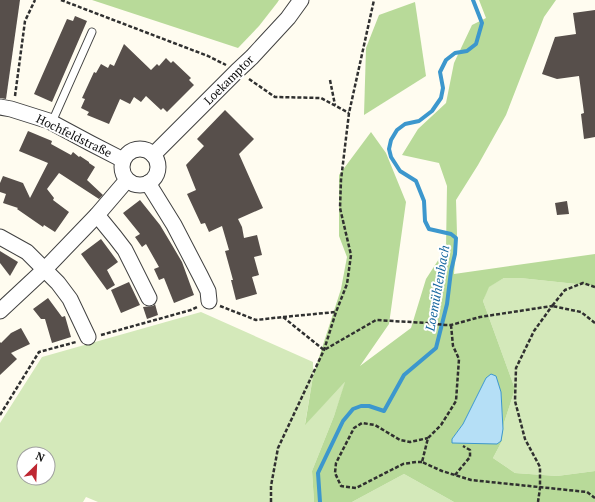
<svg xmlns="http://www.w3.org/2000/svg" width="595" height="502" font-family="'PT Serif',serif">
<rect width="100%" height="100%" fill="#fffcf0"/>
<!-- green -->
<g fill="#d4e9ba" fill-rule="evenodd">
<path d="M504,278H520L595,286V471L557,476L515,473L493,458L502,441L504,423L515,389L483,301L488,287Z"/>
<path d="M201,312L313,362V376L305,424L346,381L334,416L312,471L314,502H98L86,497L83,502H0V423L42,357ZM24,454H48V478H24Z"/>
<path d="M404,474L454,502H352Z"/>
</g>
<!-- forest -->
<g fill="#b8da99" fill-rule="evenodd">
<path d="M92,0H279L277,3L259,26L238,48Z"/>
<path d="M479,0H556L544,17L506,115L478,165L456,200L457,234L454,274L595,254V286L520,278H504L489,287L483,301L515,389L504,423L502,441L493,458L515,473L557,476L595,471V502H454L404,474L352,502H314L312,471L334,416L345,382L305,425L313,376L341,289L347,257L339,236V175L371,132L386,153L406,202L389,324L360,366L411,328L426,279L446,248L447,186L439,163L402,155L418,129L446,103L454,63L472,25L486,18ZM496,376L501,393L503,429L452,439L463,424L486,378Z"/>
<path d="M415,2L426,76L364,115L366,48L379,15Z"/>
</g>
<!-- water -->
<path fill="#b5dff6" stroke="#3c97cd" d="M491,374L496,376L501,392L503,429L501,441L497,444L452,443V439L463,424L486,378Z"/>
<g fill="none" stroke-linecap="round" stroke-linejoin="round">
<!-- stream -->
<path stroke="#3c97cd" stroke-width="4" d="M320,502L318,473L343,421L353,409L361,406H369L384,411L404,375L436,348L447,304L451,271L455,254L456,238L451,234L429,229L425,221L424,201L416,181L400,171L391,157L389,149L391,140L397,130L405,124L419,121L432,111L441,98L443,88L440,72L446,60L455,53L467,51L476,44L482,23L473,0"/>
</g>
<!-- building -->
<g fill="#574f4b">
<path d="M0,0H20L6,99L0,98Z"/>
<path d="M595,10V137L584,139L581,114L584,113L579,76L557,79L542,74L555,37L576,34L573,13Z"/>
<path d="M75,16L87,21L52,102L34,94L67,19L73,21Z"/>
<path d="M124,44L151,70L157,64L159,66L166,58L171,63L173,61L191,78L189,80L194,85L167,112L163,108L161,110L146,96L141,102L134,97L130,104L120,99L109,124L87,115L89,112L81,108L85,99L82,98L94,72L96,73L101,64L108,68L110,64L114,66Z"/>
<path d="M225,110L254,139L239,154L263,208L238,219L242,227L244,238L257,235L262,255L254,257L259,275L252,277L257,294L236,300L231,280H233L225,251L229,250L222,226L209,232L205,223L201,224L187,194L196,190L186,165L204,146L197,139Z"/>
<path d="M28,131L52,141L51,144L71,155L73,152L79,157L80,156L89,162V163L95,167L87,180L103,195L99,199L59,173L47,189L54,198L53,200L69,212L55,232L44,225L43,227L17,209L18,208L3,203L6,194L0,192V183L3,176L23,183L30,198L48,163L19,151Z"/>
<path d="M140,200L160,225L172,245L182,262L194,295L174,303L164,278L159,280L154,269L159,267L146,244L142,247L135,237L140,234L123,213Z"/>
<path d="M567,201L569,214L557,215L555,203Z"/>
<path d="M101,239L118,262L107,270L115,285L107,290L81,254Z"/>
<path d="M0,251L18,262L10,276L0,263Z"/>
<path d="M129,282L140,305L121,313L111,290Z"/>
<path d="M48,298L62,317L65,316L71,337L52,343L45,319H41L33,309Z"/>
<path d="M155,304L158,315L147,319L143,307L153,306Z"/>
<path d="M21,328L30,344L11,353L17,359L0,375V342L1,343L11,333Z"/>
</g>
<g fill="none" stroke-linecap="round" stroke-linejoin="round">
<!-- service casing -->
<g stroke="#414141" stroke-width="9">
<path id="service" d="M52,122L92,32"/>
</g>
<!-- minor casing -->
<g stroke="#414141" stroke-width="17">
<g id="minor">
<path d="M0,107L11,109L49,121L90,143L123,160"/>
<circle cx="140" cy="167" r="18"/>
<path d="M153,155L237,71L252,57L288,18L301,0"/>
<path d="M148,183L174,225L200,275L208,291L209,301"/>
<path d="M97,215L115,237L125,250L149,298"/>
<path d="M0,237L27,252L58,283L70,299L88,337"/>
<path d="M0,311L45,269L97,215L127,180"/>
</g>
</g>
<!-- path -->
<g stroke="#303030" stroke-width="2.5" stroke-dasharray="4 2" stroke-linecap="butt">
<path d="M61,0L208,56L226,65"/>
<path d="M249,79L275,97L321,98L349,113"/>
<path d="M330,80L335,105"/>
<path d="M15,96L25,21L35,0"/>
<path d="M595,287L583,283L565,290L552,306L581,312L595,323"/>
<path d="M220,306L256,320L283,317L324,350L376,320L427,323L445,325H451L480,317L552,306L534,331L516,368L515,401L525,439L540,467V488L538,502"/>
<path d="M283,317L336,312"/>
<path d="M451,325L453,346L459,359L456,401L441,425L428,438L422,462L442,471L471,480L587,492L595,498"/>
<path d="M101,335L191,310L197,307"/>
<path d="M0,415L39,352L76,342"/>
<path d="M422,462H416L403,464L356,488L341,486L335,473L336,463L354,428L362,423L375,425L400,440L410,442L428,438"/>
<path d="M455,475L470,457V450L463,446"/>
<path d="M271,502V486L278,448L324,350L336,312L347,284L351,255L340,208L341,180L349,113L374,0"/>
</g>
<!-- service -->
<use href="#service" stroke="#fff" stroke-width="7"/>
<!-- minor -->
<use href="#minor" stroke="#fff" stroke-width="15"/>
</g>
<g text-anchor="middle" stroke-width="4" stroke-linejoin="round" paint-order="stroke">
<!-- street labels -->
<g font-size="12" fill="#0e0e0e" stroke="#fff">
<text transform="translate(229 80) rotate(-45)" y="4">Loekamptor</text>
<text transform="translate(74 136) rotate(26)" y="4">Hochfeldstraße</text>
</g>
<!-- water labels -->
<g font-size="13" font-style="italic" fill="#1868a0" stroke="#fff">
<text transform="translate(437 288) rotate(-80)" y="5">Loemühlenbach</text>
</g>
</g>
<!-- north arrow -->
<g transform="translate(36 466) rotate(24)"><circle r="19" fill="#ffffff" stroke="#9f9f9f"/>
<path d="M0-3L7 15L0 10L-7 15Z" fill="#be2732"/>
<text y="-6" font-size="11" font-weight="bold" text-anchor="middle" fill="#0e0e0e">N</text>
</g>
</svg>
